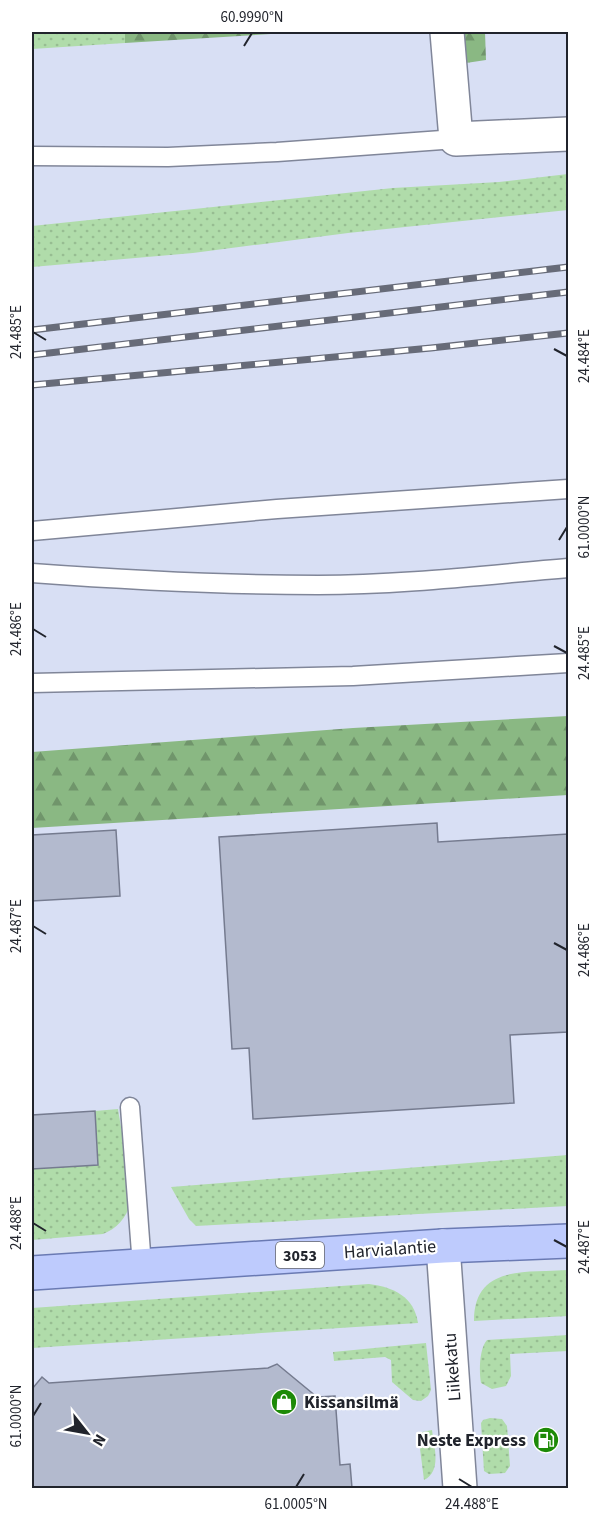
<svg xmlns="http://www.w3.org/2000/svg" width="600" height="1520" font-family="'Source Sans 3',sans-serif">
<defs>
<pattern id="grass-dots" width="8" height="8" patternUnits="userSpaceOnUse" patternTransform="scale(1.5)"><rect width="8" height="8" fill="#b0dcaa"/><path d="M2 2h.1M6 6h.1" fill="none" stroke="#97bd92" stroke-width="1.8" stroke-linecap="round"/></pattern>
<pattern id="forest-firs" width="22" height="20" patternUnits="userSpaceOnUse" patternTransform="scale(1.5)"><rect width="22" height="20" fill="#8ab883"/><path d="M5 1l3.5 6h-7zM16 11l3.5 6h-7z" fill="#70956b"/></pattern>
</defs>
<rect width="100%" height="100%" fill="#d8dff4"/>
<!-- grass -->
<g fill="url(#grass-dots)">
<path d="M32,32H125V43L32,49Z"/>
<path d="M568,174V210L348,233L193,253L32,267V226L393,188L499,182Z"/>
<path d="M118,1109C121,1130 133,1185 130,1203C127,1218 116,1229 103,1234L32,1240V1169L98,1165L95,1111Z"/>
<path d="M568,1155V1206L196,1226L189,1219L171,1187Z"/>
<path d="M568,1270V1316L474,1321C474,1264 527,1273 568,1270Z"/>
<path d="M369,1284C394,1287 414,1297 418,1323L32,1348V1308Z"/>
<path d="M568,1335V1351L510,1354L511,1376L506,1386L492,1389L481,1383C479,1372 479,1349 487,1340Z"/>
<path d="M426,1343L431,1390L428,1396L421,1401L413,1400L392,1382L391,1360L385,1357L334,1361L333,1352Z"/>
<path d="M490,1418L502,1419L507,1426L510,1466L505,1473L489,1474L484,1471L481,1423L483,1420Z"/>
<path d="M432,1430C434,1447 442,1471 424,1480L418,1433Z"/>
</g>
<!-- forest -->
<g fill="url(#forest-firs)">
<path d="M125,32H304L125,43Z"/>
<path d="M458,32H485L486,60L466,63Z"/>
<path d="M568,716V795L32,828V752L353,728Z"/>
</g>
<!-- building -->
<g fill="#b3bace" stroke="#757b8f" stroke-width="1.5">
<path d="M437,823L438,842L568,834V1032L510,1035L514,1103L253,1119L249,1048L232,1049L219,837Z"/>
<path d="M116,830L120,896L32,901V835Z"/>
<path d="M95,1111L98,1165L32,1169V1115Z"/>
<path d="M277,1364L317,1397L335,1396L340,1465L350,1464L352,1488H32V1389L42,1377L49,1383L268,1368Z"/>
</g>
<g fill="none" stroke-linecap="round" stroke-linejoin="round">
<!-- lane casing -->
<g stroke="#808699" stroke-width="21">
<g id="lane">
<path d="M32,156L168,157L277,152L456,139"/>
<path d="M32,531L277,509L568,489"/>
<path d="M32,573C127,580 223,585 318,585C402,585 485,575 568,568"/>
<path d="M32,683L353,676L568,663"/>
<path d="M130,1107L142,1266"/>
</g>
</g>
<!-- street casing -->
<g stroke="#808699" stroke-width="36">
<g id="street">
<path d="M447,32L456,139L568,134"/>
<path d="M443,1246L460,1488"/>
</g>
</g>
<!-- primary casing -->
<g stroke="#6a7ab3" stroke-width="36">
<path id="primary" d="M32,1273L443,1246L568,1241"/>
</g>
<!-- lane -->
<use href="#lane" stroke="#fff" stroke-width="18"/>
<!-- street -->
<use href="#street" stroke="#fff" stroke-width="33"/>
<!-- primary -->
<use href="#primary" stroke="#becbfd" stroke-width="33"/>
<!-- rail casing -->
<g stroke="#676b78" stroke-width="7">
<g id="rail">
<path d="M32,330L568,267"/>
<path d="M32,355L568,292"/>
<path d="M32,385L431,348L568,333"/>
</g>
</g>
<!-- rail -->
<use href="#rail" stroke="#fff" stroke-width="4.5" stroke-dasharray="14" stroke-linecap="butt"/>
</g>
<!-- ticks -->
<path fill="none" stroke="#21242c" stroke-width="2" d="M244,46L252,33M33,332L46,340M554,349L567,356M559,540L567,527M33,629L46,637M554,646L567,653M33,926L46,934M554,943L567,950M33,1223L46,1231M554,1240L567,1247M33,1416L41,1403M459,1479L472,1487M296,1487L304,1474"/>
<!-- icons -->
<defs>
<g id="shop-disc" transform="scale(1.35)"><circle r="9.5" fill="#1d8a07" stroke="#fff"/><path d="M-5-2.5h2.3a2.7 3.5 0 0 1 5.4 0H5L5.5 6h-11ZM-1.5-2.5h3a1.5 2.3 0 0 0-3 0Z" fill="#fff"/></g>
<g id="fuel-disc" transform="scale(1.35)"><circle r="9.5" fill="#1d8a07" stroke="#fff"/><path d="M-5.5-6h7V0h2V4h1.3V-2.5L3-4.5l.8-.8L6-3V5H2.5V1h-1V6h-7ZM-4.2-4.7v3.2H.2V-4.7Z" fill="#fff"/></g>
</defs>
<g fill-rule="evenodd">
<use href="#shop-disc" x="284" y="1402"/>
<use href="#fuel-disc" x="546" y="1440"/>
</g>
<g text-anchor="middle" stroke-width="4.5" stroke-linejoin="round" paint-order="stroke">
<!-- shield labels -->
<rect fill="#fff" stroke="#64666b" stroke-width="1.5" x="276" y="1242" width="48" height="26" rx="4.5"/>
<g font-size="16" font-weight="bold" fill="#21242c">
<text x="300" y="1261">3053</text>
</g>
<!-- street labels -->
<g font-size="18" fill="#21242c" stroke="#fff">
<text transform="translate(390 1249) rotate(-4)" y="6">Harvialantie</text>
<text transform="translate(452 1367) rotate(-94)" y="6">Liikekatu</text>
</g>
<!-- poi labels -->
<g font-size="18" font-weight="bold" fill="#21242c" stroke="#fff" text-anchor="start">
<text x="304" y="1408">Kissansilmä</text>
<text x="526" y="1446" text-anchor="end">Neste Express</text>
</g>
</g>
<!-- border -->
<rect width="600" height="1520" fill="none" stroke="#ffffff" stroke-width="66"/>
<!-- north arrow -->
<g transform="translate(87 1433) rotate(121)" stroke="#ffffff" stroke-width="4.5" paint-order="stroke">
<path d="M0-4.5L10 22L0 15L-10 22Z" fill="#21242c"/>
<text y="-9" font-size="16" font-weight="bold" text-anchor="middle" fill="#21242c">N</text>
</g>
<rect x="33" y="33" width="534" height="1454" fill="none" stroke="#21242c" stroke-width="2"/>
<g font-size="15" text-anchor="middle" fill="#21242c">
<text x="252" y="22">60.9990°N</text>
<text transform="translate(16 332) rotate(-90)" y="5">24.485°E</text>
<text transform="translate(584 356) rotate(-90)" y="5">24.484°E</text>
<text transform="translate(584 527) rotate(-90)" y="5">61.0000°N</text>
<text transform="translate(16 629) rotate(-90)" y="5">24.486°E</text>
<text transform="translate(584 653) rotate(-90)" y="5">24.485°E</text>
<text transform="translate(16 926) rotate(-90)" y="5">24.487°E</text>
<text transform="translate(584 950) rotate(-90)" y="5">24.486°E</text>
<text transform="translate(16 1223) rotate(-90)" y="5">24.488°E</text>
<text transform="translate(584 1247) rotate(-90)" y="5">24.487°E</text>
<text transform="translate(16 1416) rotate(-90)" y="5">61.0000°N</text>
<text x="296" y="1509">61.0005°N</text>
<text x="472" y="1509">24.488°E</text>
</g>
</svg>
